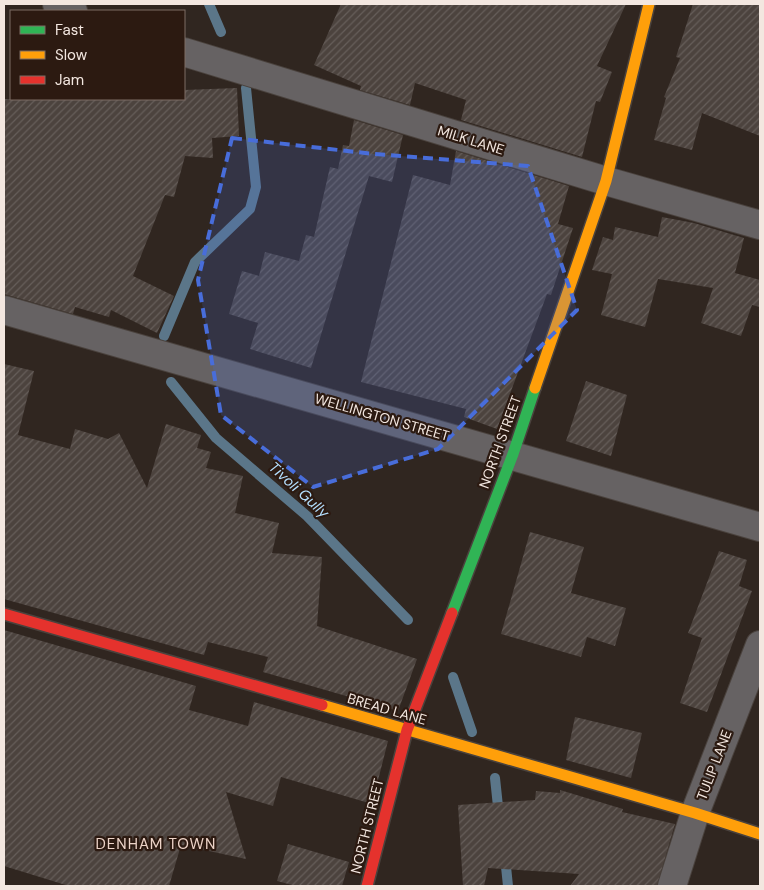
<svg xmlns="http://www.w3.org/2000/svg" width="764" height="890" font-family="'DM Sans',sans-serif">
<defs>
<pattern id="building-hatch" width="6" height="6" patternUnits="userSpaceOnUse" patternTransform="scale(1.25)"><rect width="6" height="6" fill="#4c433e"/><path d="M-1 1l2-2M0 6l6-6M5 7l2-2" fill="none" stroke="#665e5a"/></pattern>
</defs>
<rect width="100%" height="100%" fill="#302620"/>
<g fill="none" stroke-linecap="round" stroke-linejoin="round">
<!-- stream -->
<g stroke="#5b7689" stroke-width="10">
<path d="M209,4L221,32"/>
<path d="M164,336L195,262L250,209L256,187L246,88"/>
<path d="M171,382L216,438L307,516L408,620"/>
<path d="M453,677L472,732"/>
<path d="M495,778L499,816"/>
<path d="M505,857L508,886"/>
</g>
</g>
<!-- building -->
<g fill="url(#building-hatch)">
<path d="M341,4H626L597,66L612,72L600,102L596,101L582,157L461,120L466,100L415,83L410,105L360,90L361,86L314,65Z"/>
<path d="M693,4H760V136L702,113L692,150L654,140L666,98L664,97L680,58L676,57Z"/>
<path d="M237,88L239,136L212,138L213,158L185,156L174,197L165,195L133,276L174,296L157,333L111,310L109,317L75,307L73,314L4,294V99H184V90Z"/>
<path d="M354,120L403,135L392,182L369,176L311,368L250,349L258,323L229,314L242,271L259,276L265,252L299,261L306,235L314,237L330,167L338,169L343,145L349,146Z"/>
<path d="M456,151L569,186L558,224L573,228L551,295L547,294L497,429L464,417L466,409L361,382L413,175L450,185Z"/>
<path d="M662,217L694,223L744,238L735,273L760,280V307L752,305L741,336L701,323L713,288L658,279L645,327L601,315L612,274L592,270L603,237L613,240L615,227L658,237Z"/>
<path d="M4,364L34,371L18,435L70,449L75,429L108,439L119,433L147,488L166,424L201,435L197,448L211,452L206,468L243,476L235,513L279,523L272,553L322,557L317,626L417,659L398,711L263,672L268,657L208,642L204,655L4,599Z"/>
<path d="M586,381L627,395L611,456L566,441Z"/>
<path d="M530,532L584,547L571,593L626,608L615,646L587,637L581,657L501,634Z"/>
<path d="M719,551L747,560L739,586L752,591L707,712L680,703L702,638L688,633Z"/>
<path d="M4,630L196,686L189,710L248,726L254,702L388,741L372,804L281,777L273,806L226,792L246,859L181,845L169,886H69L4,866Z"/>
<path d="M575,717L642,733L631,778L566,760Z"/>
<path d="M560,790L623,809L622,812L675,824L657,886H570L579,874L488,868L484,886H463L458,805L535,800L536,791L560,793Z"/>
<path d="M288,844L349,862L342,886H296L277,881Z"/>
</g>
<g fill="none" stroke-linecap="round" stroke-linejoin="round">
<!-- street casing -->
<g stroke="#4a423d" stroke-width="30">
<g id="street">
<path d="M57,4L73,11"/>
<path d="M184,52L606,181L760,225"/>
<path d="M4,310L760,527"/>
<path d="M672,886L695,813L760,645"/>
</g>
</g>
<!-- fast casing -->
<g stroke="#4a423d" stroke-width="14">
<path id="fast" d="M452,613L513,454L535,388"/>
</g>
<!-- slow casing -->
<g stroke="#4a423d" stroke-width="14">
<g id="slow">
<path d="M535,388L606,181L649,4"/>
<path d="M322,705L695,813L760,834"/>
</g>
</g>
<!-- jam casing -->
<g stroke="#4a423d" stroke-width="14">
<g id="jam">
<path d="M4,614L322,705"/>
<path d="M367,886L407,730L452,613"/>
</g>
</g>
<!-- street -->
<use href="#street" stroke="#666263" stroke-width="28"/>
<!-- fast -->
<use href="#fast" stroke="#30b455" stroke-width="11"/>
<!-- slow -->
<use href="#slow" stroke="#ff9f0a" stroke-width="11"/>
<!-- jam -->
<use href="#jam" stroke="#e5322d" stroke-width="11"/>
</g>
<!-- marked area -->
<path fill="#486dda" fill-opacity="0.2" stroke="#486dda" stroke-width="4" stroke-dasharray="10 6" stroke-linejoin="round" d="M232,138L374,154L528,166L577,310L438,449L313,487L221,415L198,280Z"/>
<g text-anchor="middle" stroke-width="4.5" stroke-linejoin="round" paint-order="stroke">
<!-- street labels -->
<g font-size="14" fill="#f3e7e0" stroke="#2c1a11">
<text transform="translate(471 140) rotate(17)" y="5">MILK LANE</text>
<text transform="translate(382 417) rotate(16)" y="5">WELLINGTON STREET</text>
<text transform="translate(500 442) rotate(-70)" y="5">NORTH STREET</text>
<text transform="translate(387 709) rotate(16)" y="5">BREAD LANE</text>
<text transform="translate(714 765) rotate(-69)" y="5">TULIP LANE</text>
<text transform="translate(367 826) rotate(-76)" y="5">NORTH STREET</text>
</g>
<!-- water labels -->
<g font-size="15" font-style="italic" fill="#b3defd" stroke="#2c1a11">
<text transform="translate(299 490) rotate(42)" y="5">Tivoli Gully</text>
</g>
<!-- neighbourhood labels -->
<g font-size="15" letter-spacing="1" fill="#edd4c8" stroke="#2c1a11">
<text x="156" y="849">DENHAM TOWN</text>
</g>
</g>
<!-- border -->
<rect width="764" height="890" fill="none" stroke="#f3e7e0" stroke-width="10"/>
<!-- legend -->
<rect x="10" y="10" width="175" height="90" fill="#2c1a11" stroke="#7c6c64"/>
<rect x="20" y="26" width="25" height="8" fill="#30b455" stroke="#7c6c64"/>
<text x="55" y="35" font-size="15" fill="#f3e7e0">Fast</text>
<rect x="20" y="51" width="25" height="8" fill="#ff9f0a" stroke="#7c6c64"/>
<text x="55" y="60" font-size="15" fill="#f3e7e0">Slow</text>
<rect x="20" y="76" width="25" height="8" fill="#e5322d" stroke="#7c6c64"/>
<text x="55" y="85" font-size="15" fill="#f3e7e0">Jam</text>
</svg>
